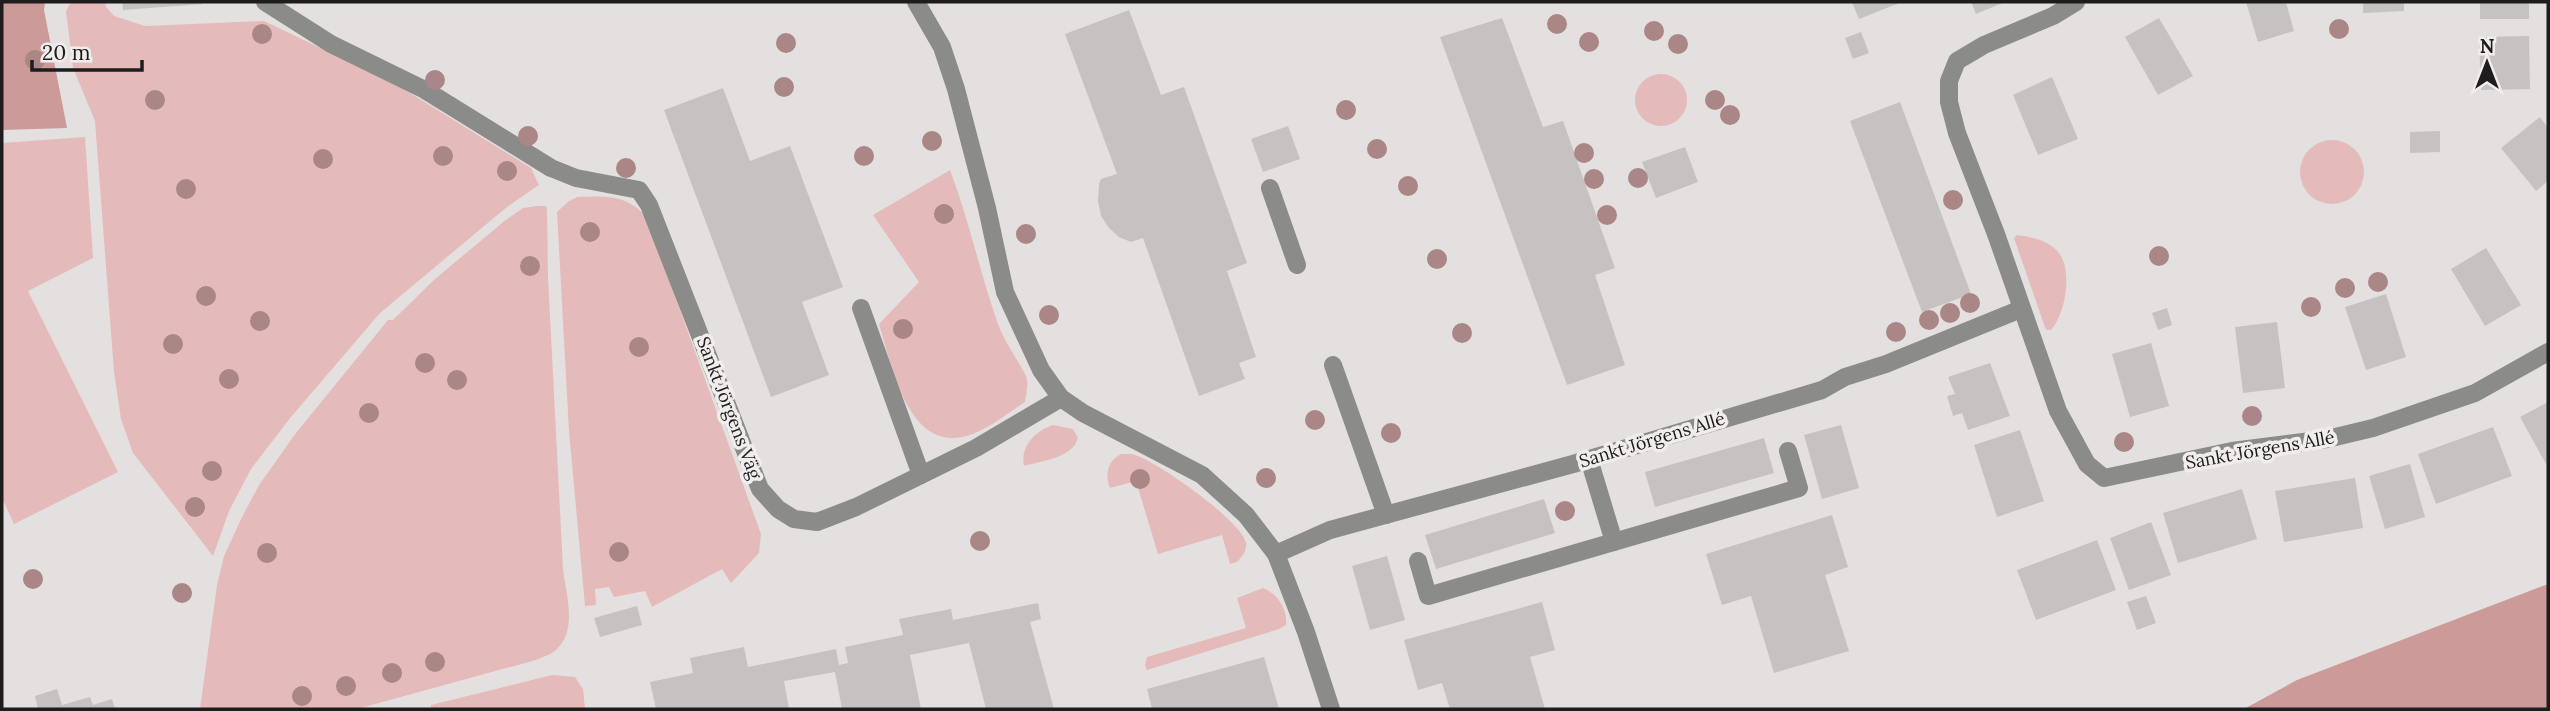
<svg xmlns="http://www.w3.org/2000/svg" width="2550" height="711" font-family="Lora,serif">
<rect width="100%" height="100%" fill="#e4e0df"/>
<!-- green -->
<g fill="#e4bbba">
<path d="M71,2H105L106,7L114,16L145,26L264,21L394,83L531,168L539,185L507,207L380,313L291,417L251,469L229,511L213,556L133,453L121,419L114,372L95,121L73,68L66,11Z"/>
<circle cx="1661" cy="100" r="26"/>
<path d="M85,137L93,258L28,291L118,472L14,524L2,498V143Z"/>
<circle cx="2332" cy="172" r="32"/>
<path d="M950,170C969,220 980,273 998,324C1005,343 1017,358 1026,376C1029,383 1026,394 1025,402C1005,415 978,438 953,438C905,439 890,359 879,324L919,282L873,215Z"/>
<path d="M577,197C606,196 625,194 646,216L761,534L759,553L731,583L722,569L652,607L645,591L614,597L609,587L595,589L596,605L585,606L569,431L557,212L569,201Z"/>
<path d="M537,206H546L547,210L548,277L563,569C566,594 578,631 556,650C551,655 542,657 536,660L357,709H200L217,585L224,556L242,517L259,485L296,433L388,320H393L435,279L507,219L523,208Z"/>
<path d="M2017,235C2030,237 2044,239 2054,248C2075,263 2066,314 2051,330H2046L2014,238Z"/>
<path d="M1053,425L1073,429L1078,438C1073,458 1041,461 1024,466C1020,446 1035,431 1053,425Z"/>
<path d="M1121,454C1122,454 1131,454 1132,454C1154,459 1242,521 1246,543C1247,551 1242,557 1237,562L1230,564L1222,535L1158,554L1136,481L1110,488C1105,475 1107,461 1121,454Z"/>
<path d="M1263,588C1278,594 1288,610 1286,625L1279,629L1147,670L1145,665L1147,657L1246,628L1237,598Z"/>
<path d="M552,675L575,677L583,689L585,709H431V705Z"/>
</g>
<!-- forest -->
<g fill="#cb9a99">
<path d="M2,2H45L44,10L67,128L2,130Z"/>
<path d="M2548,584V709H2244L2297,680Z"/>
</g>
<!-- building -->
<g fill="#c6c2c2">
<path d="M122,2H203V4L123,10Z"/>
<path d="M1852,2H1902L1859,19Z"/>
<path d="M1971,2H2005L1976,14Z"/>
<path d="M2246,2H2286L2294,31L2258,42Z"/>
<path d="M2363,2H2404V11L2363,13Z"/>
<rect x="2480" y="2" width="49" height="17"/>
<path d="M1129,10L1161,95L1184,87L1247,263L1227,271L1256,357L1239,363L1245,379L1199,396L1143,238L1131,242L1119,237L1109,228L1101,216L1098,201L1099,184L1101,179L1117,174L1065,34Z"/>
<path d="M1502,18L1543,127L1563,121L1615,268L1595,275L1625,365L1567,385L1440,37Z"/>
<path d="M2159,18L2193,76L2158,95L2125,37Z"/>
<path d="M1861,32L1869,53L1853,59L1845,38Z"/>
<path d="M2529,36L2530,89L2481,90L2479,37Z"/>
<path d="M2052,77L2078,139L2038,155L2013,95Z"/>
<path d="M723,88L750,161L790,146L843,287L802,302L829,375L771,397L664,110Z"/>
<path d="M1900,102L1971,294L1922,312L1850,121Z"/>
<path d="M2540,117L2548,128V181L2536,191L2501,148Z"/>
<path d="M1288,126L1300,159L1263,172L1251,139Z"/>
<path d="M2440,131V152L2410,153V132Z"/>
<path d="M1685,147L1698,182L1656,198L1642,162Z"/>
<path d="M2486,248L2521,305L2485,326L2451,269Z"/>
<path d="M2386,294L2406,357L2366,370L2345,307Z"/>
<path d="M2167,308L2172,325L2158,330L2152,313Z"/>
<path d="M2277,322L2285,388L2243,393L2235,327Z"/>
<path d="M2151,343L2169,406L2130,417L2112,354Z"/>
<path d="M1990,363L2010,416L1968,430L1962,413L1953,416L1947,396L1955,394L1948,377Z"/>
<path d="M2548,402V463L2546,464L2520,417Z"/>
<path d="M1841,425L1859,488L1822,499L1804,435Z"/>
<path d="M2493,427L2512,476L2436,504L2418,454Z"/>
<path d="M2020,430L2044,501L1997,517L1974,445Z"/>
<path d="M1764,438L1774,473L1655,507L1645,472Z"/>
<path d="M2410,464L2425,517L2385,529L2369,476Z"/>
<path d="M2355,478L2363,528L2284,542L2275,491Z"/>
<path d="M2242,489L2257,539L2178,563L2163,513Z"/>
<path d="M1544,499L1555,533L1436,569L1425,535Z"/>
<path d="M1832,515L1848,567L1825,575L1849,651L1774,673L1751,596L1722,605L1706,554Z"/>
<path d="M2151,522L2171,575L2129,590L2110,538Z"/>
<path d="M2097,540L2116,590L2036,620L2017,570Z"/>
<path d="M1387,556L1405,620L1370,630L1352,566Z"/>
<path d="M2146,596L2156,623L2137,630L2127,602Z"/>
<path d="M1542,602L1555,650L1530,657L1545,709H1450L1442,683L1418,690L1404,640Z"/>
<path d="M1038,603L1041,619L1030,622L1054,709H986L969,643L910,655L921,709H842L835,672L784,681L789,709H656L650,682L693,673L690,658L744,647L748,667L836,649L839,665L848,663L845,647L903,635L899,619L951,609L953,620Z"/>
<path d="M637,606L642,625L600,637L594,618Z"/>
<path d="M1264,657L1279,709H1152L1147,689Z"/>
<path d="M57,689L62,705L90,697L93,705L112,699L115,709H38L35,696Z"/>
</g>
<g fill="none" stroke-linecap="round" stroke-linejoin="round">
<!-- lane -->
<g stroke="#8b8c8a" stroke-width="18">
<path d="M265,2L331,44L425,90L551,168L576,178L639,190L649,205L760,489L778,509L794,519L817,522L856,507L976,448L1061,398"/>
<path d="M1270,188L1297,265"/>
<path d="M861,308L921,475"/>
<path d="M1333,365L1386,515"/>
<path d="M1589,459L1614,542"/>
<path d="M1418,561L1428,596L1799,488L1788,451"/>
</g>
<!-- street -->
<g stroke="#8b8c8a" stroke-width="18">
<path d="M916,2L942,47L956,89L987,208L1005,292L1041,370L1061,398L1083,413L1202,475L1246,515L1276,554L1306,632L1331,709"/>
<path d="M2076,2L2053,16L1984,45L1957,61L1949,81V102L1957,133L1996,234L2058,411L2087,464L2104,478L2232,451L2327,439L2373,428L2475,393L2548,352"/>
<path d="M1276,554L1330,530L1573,464L1822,390L1845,377L1886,364L2021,309"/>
</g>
</g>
<!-- trees -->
<g fill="#ab8687">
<circle cx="1557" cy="24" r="10"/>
<circle cx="2339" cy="29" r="10"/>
<circle cx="1654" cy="31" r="10"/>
<circle cx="262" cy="34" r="10"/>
<circle cx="1589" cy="42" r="10"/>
<circle cx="786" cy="43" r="10"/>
<circle cx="1678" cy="44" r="10"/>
<circle cx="35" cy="60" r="10"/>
<circle cx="435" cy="80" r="10"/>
<circle cx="784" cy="87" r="10"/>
<circle cx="155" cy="100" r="10"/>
<circle cx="1715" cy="100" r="10"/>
<circle cx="1346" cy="110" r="10"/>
<circle cx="1730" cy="115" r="10"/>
<circle cx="528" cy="136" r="10"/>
<circle cx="932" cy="141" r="10"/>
<circle cx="1377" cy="149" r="10"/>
<circle cx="1584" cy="153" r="10"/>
<circle cx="443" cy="156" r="10"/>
<circle cx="864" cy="156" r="10"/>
<circle cx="323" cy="159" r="10"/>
<circle cx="626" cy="168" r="10"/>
<circle cx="507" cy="171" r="10"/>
<circle cx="1638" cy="178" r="10"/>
<circle cx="1594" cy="179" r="10"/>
<circle cx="1408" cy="186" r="10"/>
<circle cx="186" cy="189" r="10"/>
<circle cx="1953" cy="200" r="10"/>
<circle cx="944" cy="214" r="10"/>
<circle cx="1607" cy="215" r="10"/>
<circle cx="590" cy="232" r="10"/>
<circle cx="1026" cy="234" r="10"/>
<circle cx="2159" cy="256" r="10"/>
<circle cx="1437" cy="259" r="10"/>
<circle cx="530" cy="266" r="10"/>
<circle cx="2378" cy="282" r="10"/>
<circle cx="2345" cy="288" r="10"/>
<circle cx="206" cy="296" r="10"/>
<circle cx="1970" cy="303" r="10"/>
<circle cx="2311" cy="307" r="10"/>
<circle cx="1950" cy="313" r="10"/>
<circle cx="1049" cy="315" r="10"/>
<circle cx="1929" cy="320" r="10"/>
<circle cx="260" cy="321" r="10"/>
<circle cx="903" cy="329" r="10"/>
<circle cx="1896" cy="332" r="10"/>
<circle cx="1462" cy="333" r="10"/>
<circle cx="173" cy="344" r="10"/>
<circle cx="639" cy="347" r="10"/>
<circle cx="425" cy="363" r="10"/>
<circle cx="229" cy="379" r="10"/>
<circle cx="457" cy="380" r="10"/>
<circle cx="369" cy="413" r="10"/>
<circle cx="2252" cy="416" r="10"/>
<circle cx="1315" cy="420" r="10"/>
<circle cx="1391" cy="433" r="10"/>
<circle cx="2124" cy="442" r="10"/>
<circle cx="212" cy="471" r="10"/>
<circle cx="1266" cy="478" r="10"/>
<circle cx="1140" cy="479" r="10"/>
<circle cx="195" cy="507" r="10"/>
<circle cx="1565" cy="511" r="10"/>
<circle cx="980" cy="541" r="10"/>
<circle cx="619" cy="552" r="10"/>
<circle cx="267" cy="553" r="10"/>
<circle cx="33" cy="579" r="10"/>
<circle cx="182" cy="593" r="10"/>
<circle cx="435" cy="662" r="10"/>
<circle cx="392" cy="673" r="10"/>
<circle cx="346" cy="686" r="10"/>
<circle cx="302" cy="696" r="10"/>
</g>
<g text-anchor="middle" stroke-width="7" stroke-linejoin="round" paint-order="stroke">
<!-- street labels -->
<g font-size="18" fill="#1e1c1c" stroke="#f1eded">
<text transform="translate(729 408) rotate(69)" y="6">Sankt Jörgens Väg</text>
<text transform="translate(1652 440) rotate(-17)" y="6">Sankt Jörgens Allé</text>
<text transform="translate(2260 450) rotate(-10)" y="6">Sankt Jörgens Allé</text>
</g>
</g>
<!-- border -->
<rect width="2550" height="711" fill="none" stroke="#1e1c1c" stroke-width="7"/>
<!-- north arrow -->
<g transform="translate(2487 63)" stroke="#f1eded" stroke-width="5" paint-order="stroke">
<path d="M0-5L12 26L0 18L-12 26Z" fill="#1e1c1c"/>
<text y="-10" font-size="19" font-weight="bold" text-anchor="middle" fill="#1e1c1c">N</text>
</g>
<!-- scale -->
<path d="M32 60v10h110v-10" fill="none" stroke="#1e1c1c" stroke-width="3.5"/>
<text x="42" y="60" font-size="21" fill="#1e1c1c" stroke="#f1eded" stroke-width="5" paint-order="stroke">20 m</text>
</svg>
